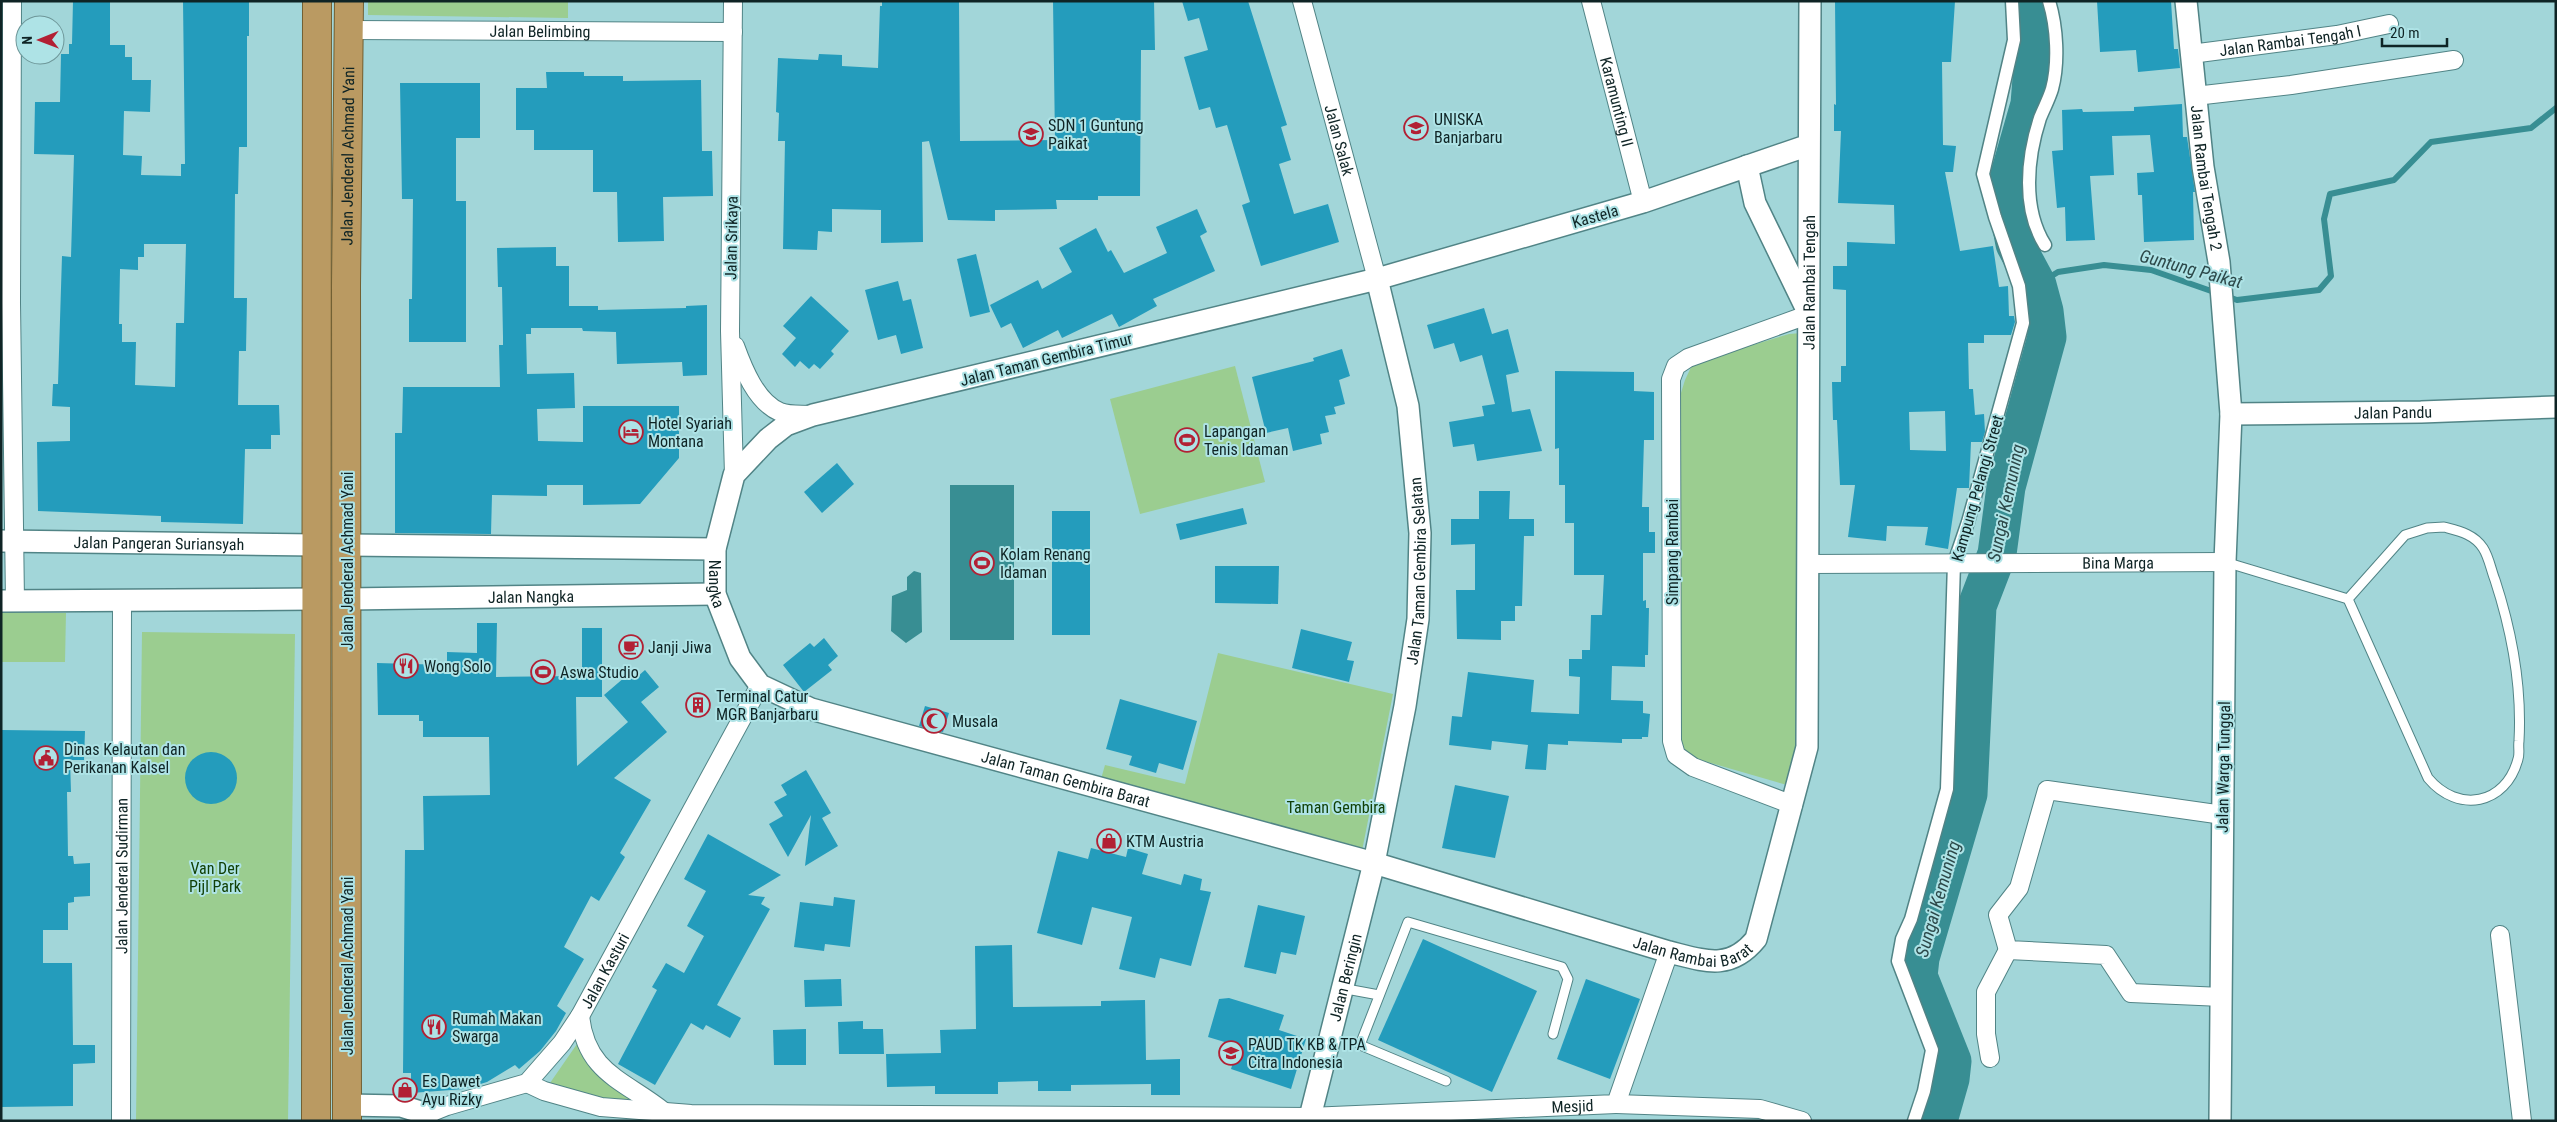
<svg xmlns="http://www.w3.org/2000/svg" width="2557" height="1122" font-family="'Roboto Condensed',sans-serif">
<rect width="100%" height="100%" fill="#a2d6d9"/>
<!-- green -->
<g fill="#9bcd90">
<path d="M368,1H568V18L368,15Z"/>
<path d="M1802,333L1798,750L1787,785L1697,759L1682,750L1678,740L1680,396L1685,380L1693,363L1789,334Z"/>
<path d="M1235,366L1265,482L1140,514L1110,399Z"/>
<path d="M1,612L66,613L65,662H1Z"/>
<path d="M142,632L295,634L288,1121H136Z"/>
<path d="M1218,653L1393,694L1362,851L1099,786L1105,765L1185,784Z"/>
<path d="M577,1044L590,1065L637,1098L636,1103L608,1101L550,1083Z"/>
</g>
<!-- water -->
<g fill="#388e93">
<rect x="950" y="485" width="64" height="155"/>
<path d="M914,571L921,573L922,632L906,643L891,631L892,596L907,590V577Z"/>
</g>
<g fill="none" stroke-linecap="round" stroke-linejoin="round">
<!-- stream -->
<path stroke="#388e93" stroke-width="6" d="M2037,285L2058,272L2104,265L2151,270L2237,300L2319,290L2331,276L2324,219L2330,194L2394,180L2431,142L2531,128L2556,108"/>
<!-- river -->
<path stroke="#388e93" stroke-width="39" d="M1938,1121L1950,1079L1952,1061L1918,976L1920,958L1968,794L1977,606L1997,554L2006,487L2047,337L2044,311L2037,285L2015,244L2007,201L2010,174L2030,104L2033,66V30L2028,1"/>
</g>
<!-- building -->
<g fill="#249cbc" fill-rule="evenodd">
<path d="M73,1H110V45H125V57H132V80H151L150,112L124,111L123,155L142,156L141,175L181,176V164H185L183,1H249V36H247V147H239L238,194H235L234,298H247L246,351H239L238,405H279L280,435H271V449H245L243,524L161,522V516L38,511L37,442L70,441V407L52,406L53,384H58L62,256L71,257L74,155L34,154L35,102H60L61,54H69V44H72ZM144,244H186L184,323H176L175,387L135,385L136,342H122V324H119L120,269L138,270V257H144Z"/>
<path d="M882,1L959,2L960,141L1055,140L1053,1H1154L1155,50H1141L1140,196H1098V200H1056L1057,209L995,210V221L948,220L929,141L922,142L923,242L881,243V210L832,209V232L818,231L817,250L783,249L785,141H778L779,113L776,112L778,58L818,60L819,54L842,55V66L878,68L880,6H882Z"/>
<path d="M1182,1H1248L1287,125L1281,127L1291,160L1279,164L1294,214L1328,204L1339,242L1261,266L1242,205L1250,202L1227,125L1216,128L1210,107L1199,110L1184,57L1208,50L1199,18L1188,21Z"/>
<path d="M1835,1H1955L1951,62H1942L1943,145L1956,146L1953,172H1945L1960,251L1993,246L1999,287L2008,286L2009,316H2014L2015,322L2011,335H1984V343H1968L1969,389H1973L1975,415L1984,414L1985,432L1982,442H1971L1969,488H1957L1948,549L1925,545L1928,527L1887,526L1886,541L1848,537L1855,485H1840L1837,420H1833L1832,382H1841V366H1846V290L1833,289V266H1847V242L1895,244L1894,205L1838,203L1841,131H1834V104L1836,105ZM1945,411L1946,451L1910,450L1909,412Z"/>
<path d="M2097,1H2171L2174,49H2178L2180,68L2138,72L2136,50L2100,52Z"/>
<path d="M546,72H584V76H623V81L701,80L702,151H712L713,196L663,197L664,241L618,242L617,192H593V150H534V130H516V88H547Z"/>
<path d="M400,83H480V138H456V201H466V342H409V299H412L413,199H402Z"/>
<path d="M2182,104L2183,137H2187L2195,192H2193L2194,240L2144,242L2142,195H2138L2137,173L2154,172L2150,135L2112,136L2114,175L2090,176L2095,240L2066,241L2065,207L2057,208L2052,151L2063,150L2062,110L2082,109L2083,112L2134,111V107Z"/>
<path d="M1197,209L1207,232L1200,236L1215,271L1153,299L1157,306L1119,327L1112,314L1062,338L1058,330L1023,348L1011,323L1001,328L990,305L1038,280L1042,289L1072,272L1059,248L1096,228L1108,252L1111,250L1124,273L1167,253L1156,227Z"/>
<path d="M556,247V266H569V306H598V310L686,308V306L707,305V375L683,376L682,362L617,364L616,332L583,331L582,328H531V334H526L527,374L574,373L575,408L537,409L538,441L583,442V406H679V458L640,504L583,505V485H547V496L492,495L491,534L395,533V433H402L403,387H500L499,345H503V337L502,287H498L497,248Z"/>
<path d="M976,254L990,312L970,317L957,259Z"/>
<path d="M898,281L903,301L911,299L923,348L901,354L896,335L878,340L865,290Z"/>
<path d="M811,296L849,331L831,351L834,354L820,369L814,364L809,369L800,361L795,367L782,354L796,338L783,326Z"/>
<path d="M1484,308L1492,334L1508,329L1519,372L1506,375L1512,412L1530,409L1542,451L1477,461L1474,444L1453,447L1449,422L1484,416L1482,406L1495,404L1482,355L1460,362L1454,343L1434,349L1427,325Z"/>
<path d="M1342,349L1350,376L1339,380L1345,404L1334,407L1336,414L1325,416L1329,432L1320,434L1322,444L1293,451L1288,428L1266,433L1252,377L1314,361L1313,358Z"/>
<path d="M1555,371L1634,372V391L1654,392V440H1644L1642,507H1649V532H1655V553H1643V601L1646,600V608H1649L1648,655H1645V667L1612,666L1611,700L1643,701V713L1650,714L1648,737H1642V739H1622V743L1568,741V745L1548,744L1546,770L1525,769L1528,745L1492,741L1491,750L1449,745L1452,716L1462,717L1468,672L1534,680L1531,712L1579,714L1580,677L1569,676V659H1582V650H1590L1591,615H1602L1604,575H1574V523H1565V485H1559V448L1555,449Z"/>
<path d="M837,463L854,484L822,513L804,492Z"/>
<path d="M1479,491H1510L1509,519H1534V536H1524L1522,606H1515V621H1501V640L1457,639L1456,590H1475V544L1451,545V519H1479Z"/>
<path d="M1243,508L1247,524L1180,540L1176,524Z"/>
<rect x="1052" y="511" width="38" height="124"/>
<path d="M1215,566H1279L1278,604L1215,603Z"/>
<path d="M477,623H497L496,677L582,676V628H602V697H576L577,766L628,722L604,695L632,671L637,677L645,670L659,687L641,702L667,732L614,778L651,800L620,853L625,857L599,901L591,896L564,947L584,959L557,1006L566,1013L556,1031L540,1051L519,1069L515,1065L487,1082L464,1089L411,1093V1073H403L405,850H424L423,796L490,795L489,737H423V721H419V715H378L377,663L447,665V652L477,653Z"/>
<path d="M1301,629L1352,642L1347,660L1354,661L1349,682L1292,668Z"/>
<path d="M824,638L838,656L828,665L832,670L804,692L783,665L810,643L814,647Z"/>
<path d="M1120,699L1197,721L1183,770L1159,763L1156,773L1129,765L1132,756L1106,749Z"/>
<path d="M925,706L949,713L943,732L919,726Z"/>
<path d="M1,730L85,731L84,760H70L71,792H67L68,856H73L74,864L90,863V896L74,897V902L68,903V930H43V963H72L73,1045H95V1063L73,1064V1106L1,1107Z"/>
<circle cx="211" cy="778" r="26"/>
<path d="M806,770L831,813L822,818L838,846L805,866L811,815L788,857L769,824L783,816L774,802L787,795L781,785Z"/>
<path d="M1455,785L1509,796L1495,858L1442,848Z"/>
<path d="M708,834L781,875L748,895L765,897L761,904L770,909L717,1005L741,1018L730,1038L706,1025L703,1030L691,1023L655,1085L618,1064L657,990L652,987L666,963L684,973L704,936L687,926L706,891L684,879Z"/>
<path d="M1091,848L1126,857L1128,848L1148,854L1142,874L1181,885L1184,874L1202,879L1200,890L1211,892L1191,966L1160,958L1155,978L1119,969L1132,917L1092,907L1082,945L1037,933L1058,851L1088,859Z"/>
<path d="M834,897L855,900L850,947L825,944L824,951L794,947L800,902L833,906Z"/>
<path d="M1258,905L1305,916L1296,955L1281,952L1276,974L1244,967Z"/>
<path d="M1423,939L1537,991L1492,1092L1378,1040Z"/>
<path d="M1012,945L1013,1007L1101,1006V1001L1145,1000L1146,1060L1180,1059V1095H1151V1084L1071,1085V1091H1038V1081L998,1082V1094H935V1086L887,1087L886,1054L941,1053L940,1030L976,1029L975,946Z"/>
<path d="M841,979L842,1006L805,1007L804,980Z"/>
<path d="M1586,979L1640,999L1610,1079L1557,1059Z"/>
<path d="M1229,998L1284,1015L1279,1030L1306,1039L1291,1089L1231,1069L1238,1046L1208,1037L1219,999Z"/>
<path d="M863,1021V1029H883L884,1054H839L838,1022Z"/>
<path d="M806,1029V1065H774L773,1030Z"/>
</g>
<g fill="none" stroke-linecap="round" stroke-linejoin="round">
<!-- service casing -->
<g stroke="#518486" stroke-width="11">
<g id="service">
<path d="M2444,527C2459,531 2474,534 2483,548C2489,557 2491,570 2495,580C2512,632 2522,686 2519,741C2518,747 2520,754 2518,759C2506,805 2458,814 2428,778L2348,599L2405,535L2427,528Z"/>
<path d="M2225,562L2348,599"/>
<path d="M1341,988L1379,995"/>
<path d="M1446,1081L1360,1045L1408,922L1562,967L1568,979L1553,1034"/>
</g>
</g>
<!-- pedestrian casing -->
<g stroke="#518486" stroke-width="15">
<g id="pedestrian">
<path d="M2045,245C2022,208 2027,158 2040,118C2044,108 2049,99 2052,89C2059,63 2057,27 2049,1"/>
<path d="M1914,1121L1924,1091L1932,1050L1898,961L1902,939L1911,919L1947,789L1954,563L1968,522L2023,323L2019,286L1995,217L1983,174L2014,40L2012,1"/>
</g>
</g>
<!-- minor casing -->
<g stroke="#518486" stroke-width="20">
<g id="minor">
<path d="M12,1L11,303L15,601"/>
<path d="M733,1L730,331L734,475"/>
<path id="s1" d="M1302,1L1377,279"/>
<path id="s2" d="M1591,1L1643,202"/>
<path id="s3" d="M349,30L733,32"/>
<path id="s4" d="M2191,54L2337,35L2389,24"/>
<path d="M2195,96L2291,85L2454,60"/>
<path d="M735,346C743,368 756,402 780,412C789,416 803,414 812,415"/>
<path id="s5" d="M1809,564L2225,562"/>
<path d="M1793,805L1693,767L1676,755L1672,741L1671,379L1676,366L1688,358L1810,314"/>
<path d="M2500,935L2522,1121"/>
<path d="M2222,997L2131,993L2106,955L2008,950L1998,915L2019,888L2047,790L2223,815"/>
<path d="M580,1016C586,1073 624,1080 663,1111"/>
<path d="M1990,1058L1986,1034V992L2008,950"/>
<path id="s6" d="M527,1083L544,1091L601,1107L691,1114L1309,1117L1616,1104L1669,952"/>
<path d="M1616,1104L1760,1109L1802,1121"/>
<path id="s7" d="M427,1114L447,1106L527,1083L562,1043L580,1016L760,685"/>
<path id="s8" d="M121,1121L122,601"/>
</g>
</g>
<!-- tertiary casing -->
<g stroke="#518486" stroke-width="24">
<g id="tertiary">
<path id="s9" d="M2186,1L2203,167L2219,262L2231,414L2225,562L2220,1121"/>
<path id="s10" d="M1809,145L1643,202L1377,279L813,415L786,425L768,439L734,475L715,549V594L740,658L760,685L811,709L1374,863L1669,952C1705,961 1730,971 1756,939L1807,747L1810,1"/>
<path d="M1747,166L1755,203L1807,310"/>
<path id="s11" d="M2231,414L2421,412L2556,407"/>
<path id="s12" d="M1,541L316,545"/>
<path d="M348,545L715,549"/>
<path id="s13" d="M347,599L715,594"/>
<path d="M1,601L315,599"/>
<path d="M347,1105L401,1106L427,1114V1121"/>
<path id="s14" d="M1309,1121L1374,863L1405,706L1418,619L1420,533L1408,406L1377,279"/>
</g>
</g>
<!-- trunk casing -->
<g stroke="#726033" stroke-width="30">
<g id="trunk">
<path d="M316,1121L317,1"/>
<path id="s15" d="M347,1121L346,286L349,1"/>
</g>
</g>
<!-- service -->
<use href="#service" stroke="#fff" stroke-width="9"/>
<!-- pedestrian -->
<use href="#pedestrian" stroke="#fff" stroke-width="12"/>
<!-- minor -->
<use href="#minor" stroke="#fff" stroke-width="18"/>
<!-- tertiary -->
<use href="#tertiary" stroke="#fff" stroke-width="21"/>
<!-- trunk -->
<use href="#trunk" stroke="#ba9a62" stroke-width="28"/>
</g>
<!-- icons -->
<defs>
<g id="university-ring" transform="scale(1.25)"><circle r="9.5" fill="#aee3e6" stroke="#b22034" stroke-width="1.5"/><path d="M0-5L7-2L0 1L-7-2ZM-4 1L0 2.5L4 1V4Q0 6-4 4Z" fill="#b22034"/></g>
<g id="school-ring" transform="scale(1.25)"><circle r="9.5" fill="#aee3e6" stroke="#b22034" stroke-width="1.5"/><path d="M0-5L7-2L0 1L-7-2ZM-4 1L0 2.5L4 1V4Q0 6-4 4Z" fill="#b22034"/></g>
<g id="hotel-ring" transform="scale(1.25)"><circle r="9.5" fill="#aee3e6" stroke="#b22034" stroke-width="1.5"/><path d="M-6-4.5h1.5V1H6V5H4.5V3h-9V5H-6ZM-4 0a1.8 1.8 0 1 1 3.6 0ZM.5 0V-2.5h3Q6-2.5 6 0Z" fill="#b22034"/></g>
<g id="stadium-ring" transform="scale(1.25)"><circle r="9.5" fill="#aee3e6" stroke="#b22034" stroke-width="1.5"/><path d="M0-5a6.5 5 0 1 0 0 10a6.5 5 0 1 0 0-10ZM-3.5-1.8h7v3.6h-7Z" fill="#b22034"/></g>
<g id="cafe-ring" transform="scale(1.25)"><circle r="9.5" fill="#aee3e6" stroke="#b22034" stroke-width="1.5"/><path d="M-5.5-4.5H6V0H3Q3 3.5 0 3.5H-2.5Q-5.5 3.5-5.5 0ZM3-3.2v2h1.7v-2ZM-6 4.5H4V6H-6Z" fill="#b22034"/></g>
<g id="restaurant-ring" transform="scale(1.25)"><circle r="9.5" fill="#aee3e6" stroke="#b22034" stroke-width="1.5"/><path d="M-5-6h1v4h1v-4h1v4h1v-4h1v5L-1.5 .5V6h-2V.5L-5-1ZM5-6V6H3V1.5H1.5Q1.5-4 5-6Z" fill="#b22034"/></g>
<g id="building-ring" transform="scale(1.25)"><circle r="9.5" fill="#aee3e6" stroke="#b22034" stroke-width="1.5"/><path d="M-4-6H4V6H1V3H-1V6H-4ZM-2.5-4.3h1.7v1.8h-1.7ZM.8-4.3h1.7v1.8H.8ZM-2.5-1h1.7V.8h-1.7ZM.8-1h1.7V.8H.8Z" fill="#b22034"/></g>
<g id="mosque-ring" transform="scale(1.25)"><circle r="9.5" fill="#aee3e6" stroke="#b22034" stroke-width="1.5"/><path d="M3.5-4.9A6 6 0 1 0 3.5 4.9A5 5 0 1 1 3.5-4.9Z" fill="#b22034"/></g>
<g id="civic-ring" transform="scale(1.25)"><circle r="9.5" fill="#aee3e6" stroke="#b22034" stroke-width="1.5"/><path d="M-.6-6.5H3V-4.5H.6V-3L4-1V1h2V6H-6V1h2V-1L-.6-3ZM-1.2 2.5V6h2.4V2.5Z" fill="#b22034"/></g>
<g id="shop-ring" transform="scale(1.25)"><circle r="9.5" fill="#aee3e6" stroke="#b22034" stroke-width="1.5"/><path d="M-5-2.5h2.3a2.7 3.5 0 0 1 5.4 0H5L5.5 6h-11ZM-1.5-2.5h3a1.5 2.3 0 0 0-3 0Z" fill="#b22034"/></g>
</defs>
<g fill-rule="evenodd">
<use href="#university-ring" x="1416" y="128"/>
<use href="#school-ring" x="1031" y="134"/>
<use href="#hotel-ring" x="631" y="432"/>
<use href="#stadium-ring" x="1187" y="440"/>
<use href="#stadium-ring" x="982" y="563"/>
<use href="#cafe-ring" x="631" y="647"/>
<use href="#restaurant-ring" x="406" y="666"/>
<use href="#stadium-ring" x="543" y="672"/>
<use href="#building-ring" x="698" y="705"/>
<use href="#mosque-ring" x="934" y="721"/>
<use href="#civic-ring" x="46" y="758"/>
<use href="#shop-ring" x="1109" y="841"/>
<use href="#restaurant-ring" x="434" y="1027"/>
<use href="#school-ring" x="1231" y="1053"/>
<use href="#shop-ring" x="405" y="1090"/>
</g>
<g text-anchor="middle" stroke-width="4" stroke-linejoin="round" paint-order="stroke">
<!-- street labels -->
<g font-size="16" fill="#0f2425" stroke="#aee3e6">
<text dy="6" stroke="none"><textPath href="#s3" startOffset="191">Jalan Belimbing</textPath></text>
<text dy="6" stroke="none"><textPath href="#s4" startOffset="100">Jalan Rambai Tengah I</textPath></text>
<text dy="6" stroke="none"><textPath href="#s2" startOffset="104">Karamunting II</textPath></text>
<text dy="6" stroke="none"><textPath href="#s1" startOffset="144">Jalan Salak</textPath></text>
<text dy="6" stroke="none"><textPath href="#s15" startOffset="965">Jalan Jenderal Achmad Yani</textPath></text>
<text dy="6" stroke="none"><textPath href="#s9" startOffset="178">Jalan Rambai Tengah 2</textPath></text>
<text transform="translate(1595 216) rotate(-16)" y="6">Kastela</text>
<text transform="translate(731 238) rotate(-89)" y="6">Jalan Srikaya</text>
<text dy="6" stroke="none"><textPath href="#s10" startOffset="3064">Jalan Rambai Tengah</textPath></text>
<text transform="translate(1046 359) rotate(-14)" y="6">Jalan Taman Gembira Timur</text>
<text dy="6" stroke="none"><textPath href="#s11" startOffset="162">Jalan Pandu</textPath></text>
<text transform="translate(1977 488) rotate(-74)" y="6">Kampung Pelangi Street</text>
<text dy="6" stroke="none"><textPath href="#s12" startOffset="158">Jalan Pangeran Suriansyah</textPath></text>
<text transform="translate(1672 552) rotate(-90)" y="6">Simpang Rambai</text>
<text transform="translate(347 561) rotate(-90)" y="6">Jalan Jenderal Achmad Yani</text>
<text dy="6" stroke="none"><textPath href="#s5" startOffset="309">Bina Marga</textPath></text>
<text dy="6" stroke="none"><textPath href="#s14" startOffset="562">Jalan Taman Gembira Selatan</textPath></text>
<text dy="6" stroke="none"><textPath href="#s10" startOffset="1245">Nangka</textPath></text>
<text dy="6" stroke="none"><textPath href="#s13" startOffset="184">Jalan Nangka</textPath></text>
<text transform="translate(2223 767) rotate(-89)" y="6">Jalan Warga Tunggal</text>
<text dy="6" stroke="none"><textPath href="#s10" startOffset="1678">Jalan Taman Gembira Barat</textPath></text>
<text dy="6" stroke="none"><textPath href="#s8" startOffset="245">Jalan Jenderal Sudirman</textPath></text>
<text dy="6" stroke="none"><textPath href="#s10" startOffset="2330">Jalan Rambai Barat</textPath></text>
<text transform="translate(347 966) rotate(-90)" y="6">Jalan Jenderal Achmad Yani</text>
<text dy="6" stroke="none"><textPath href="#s7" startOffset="242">Jalan Kasturi</textPath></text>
<text dy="6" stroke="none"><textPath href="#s14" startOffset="148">Jalan Beringin</textPath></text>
<text dy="6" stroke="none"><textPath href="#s6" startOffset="1050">Mesjid</textPath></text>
</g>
<!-- poi labels -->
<g font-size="16" fill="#0f2425" stroke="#aee3e6" text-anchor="start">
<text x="1434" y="125">UNISKA<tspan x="1434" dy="18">Banjarbaru</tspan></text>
<text x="1048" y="131">SDN 1 Guntung<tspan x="1048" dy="18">Paikat</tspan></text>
<text x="648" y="429">Hotel Syariah<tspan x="648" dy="18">Montana</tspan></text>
<text x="1204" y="437">Lapangan<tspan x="1204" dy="18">Tenis Idaman</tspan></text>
<text x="1000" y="560">Kolam Renang<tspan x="1000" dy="18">Idaman</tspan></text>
<text x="648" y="653">Janji Jiwa</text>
<text x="424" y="672">Wong Solo</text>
<text x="560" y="678">Aswa Studio</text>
<text x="716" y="702">Terminal Catur<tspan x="716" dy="18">MGR Banjarbaru</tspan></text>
<text x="952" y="727">Musala</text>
<text x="64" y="755">Dinas Kelautan dan<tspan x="64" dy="18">Perikanan Kalsel</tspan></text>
<text x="1126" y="847">KTM Austria</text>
<text x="452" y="1024">Rumah Makan<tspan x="452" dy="18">Swarga</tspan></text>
<text x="1248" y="1050">PAUD TK KB &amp; TPA<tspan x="1248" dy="18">Citra Indonesia</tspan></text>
<text x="422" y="1087">Es Dawet<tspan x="422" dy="18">Ayu Rizky</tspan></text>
</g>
<!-- park labels -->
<g font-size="16" fill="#114005" stroke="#aee3e6">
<text x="1336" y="813">Taman Gembira</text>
<text x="215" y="874">Van Der<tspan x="215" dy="18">Pijl Park</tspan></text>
</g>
<!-- water labels -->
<g font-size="18" font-style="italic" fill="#2d494a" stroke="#aee3e6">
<text transform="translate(2191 269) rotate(15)" y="6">Guntung Paikat</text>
<text transform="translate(2006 503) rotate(-78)" y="6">Sungai Kemuning</text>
<text transform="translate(1938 899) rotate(-74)" y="6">Sungai Kemuning</text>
</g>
</g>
<!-- border -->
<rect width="2557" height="1122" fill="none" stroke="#0f2425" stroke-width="5"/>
<!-- north arrow -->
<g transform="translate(40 40) rotate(269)"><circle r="24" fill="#aee3e6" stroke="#6e9799"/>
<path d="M0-4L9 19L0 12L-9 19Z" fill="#b22034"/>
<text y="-8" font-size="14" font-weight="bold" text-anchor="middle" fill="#0f2425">N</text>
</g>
<!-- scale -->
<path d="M2382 38v8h65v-8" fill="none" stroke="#0f2425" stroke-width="2.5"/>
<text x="2390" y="38" font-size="15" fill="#0f2425" stroke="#aee3e6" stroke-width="4" paint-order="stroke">20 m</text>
</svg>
